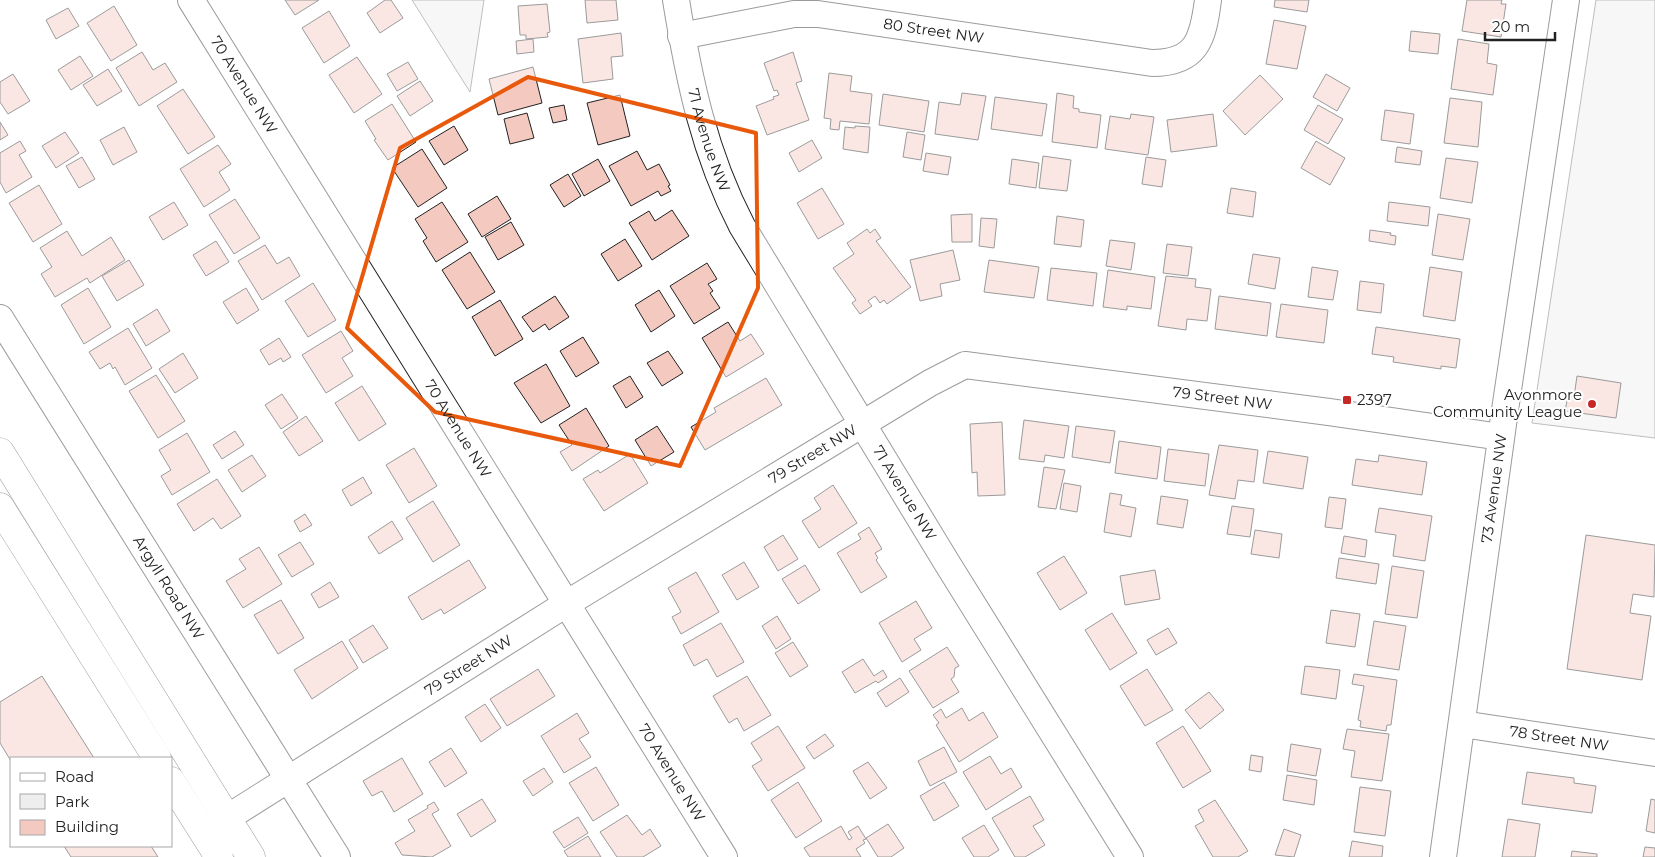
<svg xmlns="http://www.w3.org/2000/svg" width="1655" height="857" font-family="Montserrat,sans-serif">
<rect width="100%" height="100%" fill="#fff"/>
<!-- green -->
<g fill="#eee" stroke="#6f6f6f">
<path d="M412,0H484L470,92Z"/>
<path d="M1596,0H1655V438L1532,423Z"/>
</g>
<!-- building -->
<g fill="#f3c9c0" stroke="#222">
<path d="M285,0H319L295,15Z"/>
<path d="M385,0H391L403,18L380,33L367,13Z"/>
<path d="M585,0H616L618,20L587,23Z"/>
<path d="M1275,0H1309L1307,12L1274,7Z"/>
<path d="M1467,0H1502L1501,4H1506L1501,37L1462,31Z"/>
<path d="M547,4L550,32L547,33L548,37L526,39V35H520L518,6Z"/>
<path d="M114,6L137,45L111,61L87,23Z"/>
<path d="M68,8L79,26L56,39L46,20Z"/>
<path d="M329,11L350,46L324,63L302,28Z"/>
<path d="M1274,20L1306,26L1297,69L1266,64Z"/>
<path d="M1411,31L1440,34L1438,54L1409,51Z"/>
<path d="M621,33L623,56L611,57L613,79L583,83L578,39Z"/>
<path d="M533,39L534,52L517,54L516,41Z"/>
<path d="M1458,39L1489,44L1487,63L1497,65L1493,95L1451,89Z"/>
<path d="M142,52L153,70L165,63L177,82L139,106L116,68Z"/>
<path d="M793,52L802,81L796,83L809,120L767,135L756,106L774,99L773,97L779,95L777,90L774,91L764,63Z"/>
<path d="M80,56L93,76L71,90L58,70Z"/>
<path d="M357,57L382,94L354,113L329,75Z"/>
<path d="M408,62L418,79L397,91L387,74Z"/>
<path d="M533,67L542,103L498,115L489,79Z"/>
<path d="M108,69L122,91L97,106L83,85Z"/>
<path d="M829,73L852,76L850,91L872,94L869,124L840,121L839,130L830,129L831,119L824,118Z"/>
<path d="M13,74L30,101L8,114L0,102V82Z"/>
<path d="M1326,74L1350,88L1337,111L1313,97Z"/>
<path d="M1260,75L1283,99L1245,135L1223,111Z"/>
<path d="M420,81L433,101L410,116L397,96Z"/>
<path d="M183,89L215,137L188,154L157,106Z"/>
<path d="M962,93L986,96L978,140L935,134L939,102L960,105Z"/>
<path d="M1057,93L1074,96L1073,108L1079,109V112L1101,115L1097,148L1052,142Z"/>
<path d="M883,94L929,101L924,132L879,125Z"/>
<path d="M620,95L630,136L598,145L587,103Z"/>
<path d="M995,97L1047,104L1042,136L991,129Z"/>
<path d="M1450,98L1482,102L1478,147L1444,143Z"/>
<path d="M392,104L416,142L388,160L374,140L376,139L365,121Z"/>
<path d="M564,105L567,120L553,123L549,108Z"/>
<path d="M1318,105L1343,119L1328,144L1304,130Z"/>
<path d="M1385,110L1414,114L1410,144L1381,140Z"/>
<path d="M527,113L534,138L510,144L504,119Z"/>
<path d="M1131,114L1154,117L1148,155L1105,149L1110,116L1130,119Z"/>
<path d="M1213,114L1217,146L1171,152L1167,120Z"/>
<path d="M0,122L8,135L0,140Z"/>
<path d="M454,126L468,150L444,165L429,141Z"/>
<path d="M855,126L870,127L868,153L843,149L845,127L855,128Z"/>
<path d="M124,127L137,152L113,165L100,140Z"/>
<path d="M65,132L79,153L56,168L42,146Z"/>
<path d="M907,132L925,135L921,160L903,157Z"/>
<path d="M812,140L822,158L799,172L789,153Z"/>
<path d="M20,141L26,151L19,155L32,177L6,193L0,182V153Z"/>
<path d="M1316,141L1345,158L1330,185L1301,168Z"/>
<path d="M218,145L231,164L219,172L230,190L204,207L180,169Z"/>
<path d="M1397,147L1422,151L1420,165L1395,162Z"/>
<path d="M422,149L447,188L418,207L392,168Z"/>
<path d="M637,151L647,170L659,164L670,185L668,186L671,191L661,196L658,191L631,206L609,166Z"/>
<path d="M926,153L951,157L948,175L923,171Z"/>
<path d="M1043,156L1071,160L1067,191L1039,188Z"/>
<path d="M82,157L95,179L79,188L66,166Z"/>
<path d="M1146,157L1166,160L1162,187L1142,184Z"/>
<path d="M1446,158L1478,162L1472,203L1440,198Z"/>
<path d="M598,159L610,181L584,196L572,174Z"/>
<path d="M1012,159L1039,163L1036,188L1009,184Z"/>
<path d="M568,174L581,196L564,207L550,185Z"/>
<path d="M39,185L62,224L33,242L9,203Z"/>
<path d="M822,188L844,224L818,239L797,203Z"/>
<path d="M1231,188L1256,192L1253,217L1227,213Z"/>
<path d="M497,196L511,219L482,237L468,214Z"/>
<path d="M235,199L260,238L234,254L209,215Z"/>
<path d="M174,202L188,225L163,240L149,217Z"/>
<path d="M442,202L468,242L436,262L423,241L427,238L415,219Z"/>
<path d="M1389,202L1430,207L1428,226L1387,221Z"/>
<path d="M672,210L689,236L652,260L629,223L649,211L655,221Z"/>
<path d="M972,214V242H952L951,215Z"/>
<path d="M1438,214L1470,219L1463,260L1432,255Z"/>
<path d="M1057,216L1084,220L1081,247L1054,244Z"/>
<path d="M981,218L997,219L994,248L979,246Z"/>
<path d="M511,222L524,245L498,260L485,237Z"/>
<path d="M867,229L870,233L875,229L881,238L876,241L911,287L887,304L884,300L880,303L875,296L868,301L872,306L860,314L852,303L856,300L833,268L854,254L847,243Z"/>
<path d="M1370,230L1391,233L1390,235L1396,236L1395,245L1369,241Z"/>
<path d="M67,231L82,256L111,237L125,260L90,283L87,278L55,297L41,274L52,267L40,248Z"/>
<path d="M625,239L642,266L618,281L601,254Z"/>
<path d="M1110,240L1135,243L1131,270L1106,266Z"/>
<path d="M216,241L229,262L206,276L193,255Z"/>
<path d="M1167,244L1192,247L1188,276L1163,273Z"/>
<path d="M265,245L277,264L289,257L300,276L262,300L238,261Z"/>
<path d="M953,250L960,280L940,284L942,296L920,301L910,260Z"/>
<path d="M470,252L495,292L467,309L442,270Z"/>
<path d="M1253,254L1280,258L1275,289L1248,284Z"/>
<path d="M129,260L144,285L117,301L102,276Z"/>
<path d="M989,260L1039,267L1034,298L984,292Z"/>
<path d="M707,263L717,279L708,284L713,291L710,293L720,308L694,324L670,286Z"/>
<path d="M1312,267L1338,271L1333,300L1308,297Z"/>
<path d="M1430,267L1462,272L1455,321L1423,316Z"/>
<path d="M1051,268L1097,273L1093,306L1047,300Z"/>
<path d="M1108,270L1155,277L1151,309L1127,306V310L1103,307Z"/>
<path d="M1166,276L1196,279L1195,287L1211,289L1207,321L1187,319L1186,330L1158,326Z"/>
<path d="M1360,281L1384,284L1381,313L1357,310Z"/>
<path d="M313,283L336,320L308,337L285,301Z"/>
<path d="M88,288L111,327L84,344L61,305Z"/>
<path d="M246,288L259,310L237,324L223,302Z"/>
<path d="M659,290L675,316L651,332L635,305Z"/>
<path d="M555,296L569,317L549,330L545,324L533,332L522,317Z"/>
<path d="M1219,296L1271,303L1267,336L1215,329Z"/>
<path d="M500,300L523,339L495,356L472,317Z"/>
<path d="M1281,304L1328,310L1324,343L1276,337Z"/>
<path d="M157,309L170,331L146,346L133,324Z"/>
<path d="M728,322L740,341L751,334L764,354L726,377L702,338Z"/>
<path d="M1376,327L1460,339L1456,368L1441,366V369L1393,362L1394,357L1372,354Z"/>
<path d="M128,328L152,368L125,385L115,367L113,369L110,363L100,369L89,352Z"/>
<path d="M341,331L353,351L342,358L353,376L326,393L302,355Z"/>
<path d="M583,337L599,363L576,377L560,351Z"/>
<path d="M279,338L291,357L283,362L281,358L269,365L260,350Z"/>
<path d="M668,351L683,373L662,386L647,363Z"/>
<path d="M183,353L198,378L175,393L159,369Z"/>
<path d="M546,364L570,406L541,423L514,383Z"/>
<path d="M156,375L185,421L158,438L129,391Z"/>
<path d="M630,376L643,397L626,408L613,386Z"/>
<path d="M1577,376L1621,383L1616,418L1565,411L1568,396L1574,397Z"/>
<path d="M766,378L782,405L705,450L691,427L716,412L714,408Z"/>
<path d="M362,386L386,424L359,441L335,403Z"/>
<path d="M282,394L298,418L281,429L265,405Z"/>
<path d="M586,408L609,446L572,471L560,452L572,445L559,425Z"/>
<path d="M306,416L323,441L299,456L283,432Z"/>
<path d="M1024,420L1069,426L1064,458L1045,455L1044,462L1019,459Z"/>
<path d="M1002,422L1005,495L978,496L977,472L972,473L970,424Z"/>
<path d="M657,426L674,452L651,466L635,440Z"/>
<path d="M1076,426L1115,431L1110,463L1072,457Z"/>
<path d="M235,431L244,445L222,459L213,445Z"/>
<path d="M187,433L210,472L172,495L161,476L171,470L159,450Z"/>
<path d="M1119,441L1161,447L1157,479L1115,473Z"/>
<path d="M1219,445L1258,450L1254,482L1238,480L1235,499L1209,495Z"/>
<path d="M414,448L437,486L409,503L386,465Z"/>
<path d="M1168,449L1209,454L1205,486L1164,481Z"/>
<path d="M1268,451L1308,457L1303,489L1263,483Z"/>
<path d="M630,454L648,483L604,511L583,479L598,470L600,473Z"/>
<path d="M252,455L266,476L242,492L228,470Z"/>
<path d="M1379,455L1427,462L1422,495L1352,485L1356,459L1378,462Z"/>
<path d="M1044,467L1065,470L1056,509L1038,507Z"/>
<path d="M363,477L372,493L351,506L342,490Z"/>
<path d="M217,479L241,516L221,529L213,518L194,531L177,504Z"/>
<path d="M1064,483L1081,486L1077,512L1060,509Z"/>
<path d="M833,485L857,523L819,548L802,521L821,509L814,498Z"/>
<path d="M1110,493L1122,495L1120,505L1136,508L1131,537L1104,532Z"/>
<path d="M1161,496L1188,500L1183,528L1157,524Z"/>
<path d="M1329,497L1346,499L1342,529L1325,527Z"/>
<path d="M433,501L460,545L433,562L406,518Z"/>
<path d="M1232,506L1254,509L1250,537L1227,534Z"/>
<path d="M1379,508L1432,516L1425,561L1393,556L1396,535L1375,532Z"/>
<path d="M305,514L312,525L300,532L294,521Z"/>
<path d="M392,521L403,539L379,554L368,537Z"/>
<path d="M869,527L882,549L875,553L878,558L876,560L887,577L861,593L837,553L861,539L858,534Z"/>
<path d="M1255,530L1282,534L1279,558L1251,554Z"/>
<path d="M783,535L798,559L778,571L764,547Z"/>
<path d="M1586,535L1655,545L1654,597L1633,594L1630,613L1651,616L1642,680L1567,669Z"/>
<path d="M1344,536L1367,540L1365,557L1341,553Z"/>
<path d="M300,542L314,564L292,577L278,555Z"/>
<path d="M259,547L282,584L243,608L226,581L246,569L239,559Z"/>
<path d="M1064,556L1087,593L1060,610L1037,573Z"/>
<path d="M1339,558L1379,564L1376,584L1336,578Z"/>
<path d="M469,560L486,588L444,614L441,609L422,620L408,597Z"/>
<path d="M744,562L759,587L737,600L722,575Z"/>
<path d="M805,565L820,590L798,604L782,579Z"/>
<path d="M1392,566L1424,571L1417,618L1385,614Z"/>
<path d="M1155,570L1160,599L1125,605L1120,576Z"/>
<path d="M696,572L719,612L681,634L672,617L681,612L668,588Z"/>
<path d="M330,582L339,597L319,608L311,594Z"/>
<path d="M281,600L304,638L278,654L254,615Z"/>
<path d="M916,601L932,628L914,639L921,650L902,662L879,623Z"/>
<path d="M1331,610L1360,614L1355,647L1326,643Z"/>
<path d="M1112,613L1137,653L1110,670L1085,630Z"/>
<path d="M777,616L791,639L776,649L762,626Z"/>
<path d="M1374,621L1406,626L1399,670L1367,665Z"/>
<path d="M721,623L744,662L717,677L707,659L694,666L683,645Z"/>
<path d="M373,625L388,648L363,663L349,640Z"/>
<path d="M1168,628L1177,643L1156,655L1147,640Z"/>
<path d="M342,641L358,668L312,699L294,670Z"/>
<path d="M793,642L808,666L790,677L775,653Z"/>
<path d="M947,647L959,666L955,668L954,677L951,679L959,692L933,708L909,671Z"/>
<path d="M863,659L874,676L883,670L887,677L878,683L876,681L855,693L842,672Z"/>
<path d="M1305,666L1340,670L1336,699L1301,694Z"/>
<path d="M538,669L555,696L507,726L490,699Z"/>
<path d="M1147,669L1173,710L1145,726L1120,686Z"/>
<path d="M1354,674L1397,680L1391,725H1387L1386,731L1360,727L1361,721L1358,720L1364,686L1352,684Z"/>
<path d="M42,676L94,758H11V761L0,743V702Z"/>
<path d="M747,676L771,715L744,731L737,718L729,723L713,696Z"/>
<path d="M900,678L909,692L886,707L877,693Z"/>
<path d="M1209,692L1224,710L1200,729L1185,710Z"/>
<path d="M485,704L501,728L481,742L465,717Z"/>
<path d="M962,708L969,721L983,712L998,737L959,762L936,725L939,723L933,715L941,709L946,718Z"/>
<path d="M577,713L589,733L579,739L591,757L564,773L541,736Z"/>
<path d="M778,726L805,768L768,791L752,766L762,760L751,743Z"/>
<path d="M1183,726L1211,771L1183,788L1156,743Z"/>
<path d="M1347,729L1389,734L1382,781L1351,777L1355,751L1343,749Z"/>
<path d="M825,734L834,746L814,759L806,747Z"/>
<path d="M1291,744L1321,749L1316,776L1287,771Z"/>
<path d="M944,747L957,772L930,786L918,761Z"/>
<path d="M451,748L467,773L445,787L429,762Z"/>
<path d="M1251,755L1263,757L1261,772L1249,770Z"/>
<path d="M990,756L1001,774L1011,768L1022,787L986,810L963,772Z"/>
<path d="M402,758L423,794L394,812L382,791L372,796L363,781Z"/>
<path d="M868,762L887,788L870,799L853,771Z"/>
<path d="M596,767L619,805L593,821L569,783Z"/>
<path d="M544,768L553,782L533,796L523,781Z"/>
<path d="M1527,772L1574,778V783L1596,786L1592,813L1522,804Z"/>
<path d="M1287,775L1317,780L1314,805L1283,800Z"/>
<path d="M798,782L822,821L796,838L771,800Z"/>
<path d="M944,782L959,806L934,821L920,796Z"/>
<path d="M1360,787L1391,791L1385,836L1354,832Z"/>
<path d="M1030,796L1044,820L1033,826L1045,845L1025,857H1015L992,818Z"/>
<path d="M482,799L496,821L471,837L457,814Z"/>
<path d="M1651,799L1655,800V833L1646,831Z"/>
<path d="M1215,800L1248,851L1238,857H1213L1195,826L1204,821L1198,810Z"/>
<path d="M434,802L439,810L432,814L451,846L432,857L402,855L395,843L415,831L408,820L428,808L427,806Z"/>
<path d="M627,815L642,835L650,829L661,846L643,857H617L600,832Z"/>
<path d="M578,817L588,833L564,848L553,832Z"/>
<path d="M1508,819L1540,824L1535,857H1502Z"/>
<path d="M888,824L904,848L891,857H878L866,838Z"/>
<path d="M984,825L999,850L988,857H974L962,838Z"/>
<path d="M841,826L849,840L852,838L848,832L858,826L866,839L863,840L865,843L856,849L861,857H810L804,848Z"/>
<path d="M1284,829L1301,835L1294,857L1275,855Z"/>
<path d="M588,836L601,857H568L564,851Z"/>
<path d="M1352,841L1383,846L1382,857H1349Z"/>
<path d="M64,846H151L158,857H71Z"/>
<path d="M1645,847L1655,848V857H1643Z"/>
<path d="M1572,851L1597,854V857H1571Z"/>
</g>
<g fill="none" stroke-linecap="round" stroke-linejoin="round">
<!-- minor casing -->
<g stroke="#222" stroke-width="28">
<g id="minor">
<path id="s1" d="M191,0L724,857"/>
<path id="s2" d="M676,0C689,80 704,153 742,226L947,563L1130,857"/>
<path id="s3" d="M681,36L794,14H818L1152,63C1197,63 1203,39 1208,0"/>
<path id="s4" d="M0,318L337,857"/>
<path id="s5" d="M1462,724L1655,753"/>
<path id="s6" d="M208,830L566,604L930,383L965,365L1329,412L1501,437"/>
<path id="s7" d="M1443,857L1505,410L1566,0"/>
</g>
</g>
<!-- major casing -->
<g stroke="#222" stroke-width="29">
<g id="major">
<path d="M0,452L251,857"/>
<path d="M0,507L157,758"/>
<path d="M171,781L219,857"/>
</g>
</g>
<!-- minor -->
<use href="#minor" stroke="#fff" stroke-width="26"/>
<!-- major -->
<use href="#major" stroke="#fff" stroke-width="28"/>
</g>
<!-- marked area -->
<path d="M0 0H1655V857H0ZM528,77L756,133L758,288L680,466L435,412L347,328L400,148Z" fill="#fff" fill-opacity=".55" fill-rule="evenodd"/>
<path fill="none" stroke="#e8590c" stroke-width="4" stroke-linejoin="round" d="M528,77L756,133L758,288L680,466L435,412L347,328L400,148Z"/>
<!-- markers -->
<g fill="#c62828" stroke="#fff" stroke-width="2">
<rect x="1342" y="395" width="10" height="10" rx="2.5"/>
<circle cx="1592" cy="404" r="5"/>
</g>
<g text-anchor="middle" stroke-width="4" stroke-linejoin="round" paint-order="stroke">
<!-- street labels -->
<g font-size="15" fill="#222" stroke="#fff">
<text dy="5" stroke="none"><textPath href="#s3" startOffset="256">80 Street NW</textPath></text>
<text dy="5" stroke="none"><textPath href="#s1" startOffset="100">70 Avenue NW</textPath></text>
<text dy="5" stroke="none"><textPath href="#s2" startOffset="144">71 Avenue NW</textPath></text>
<text dy="5" stroke="none"><textPath href="#s6" startOffset="1148">79 Street NW</textPath></text>
<text dy="5" stroke="none"><textPath href="#s1" startOffset="505">70 Avenue NW</textPath></text>
<text dy="5" stroke="none"><textPath href="#s6" startOffset="712">79 Street NW</textPath></text>
<text dy="5" stroke="none"><textPath href="#s7" startOffset="372">73 Avenue NW</textPath></text>
<text dy="5" stroke="none"><textPath href="#s2" startOffset="549">71 Avenue NW</textPath></text>
<text dy="5" stroke="none"><textPath href="#s4" startOffset="318">Argyll Road NW</textPath></text>
<text dy="5" stroke="none"><textPath href="#s6" startOffset="308">79 Street NW</textPath></text>
<text dy="5" stroke="none"><textPath href="#s5" startOffset="98">78 Street NW</textPath></text>
<text dy="5" stroke="none"><textPath href="#s1" startOffset="910">70 Avenue NW</textPath></text>
</g>
<!-- poi labels -->
<g font-size="15" fill="#222" stroke="#fff" text-anchor="end">
<text x="1582" y="400">Avonmore<tspan x="1582" dy="17">Community League</tspan></text>
<text x="1357" y="405" text-anchor="start">2397</text>
</g>
</g>
<!-- legend -->
<rect x="10" y="757" width="162" height="90" fill="#ffffff" stroke="#a7a7a7"/>
<rect x="20" y="773" width="25" height="8" fill="#ffffff" stroke="#a7a7a7"/>
<text x="55" y="782" font-size="15" fill="#222222">Road</text>
<rect x="20" y="794" width="25" height="15" fill="#eeeeee" stroke="#a7a7a7"/>
<text x="55" y="807" font-size="15" fill="#222222">Park</text>
<rect x="20" y="820" width="25" height="15" fill="#f3c9c0" stroke="#a7a7a7"/>
<text x="55" y="832" font-size="15" fill="#222222">Building</text>
<!-- scale -->
<path d="M1485 32v8h70v-8" fill="none" stroke="#222222" stroke-width="2.5"/>
<text x="1492" y="32" font-size="15" fill="#222222" stroke="#ffffff" stroke-width="4" paint-order="stroke">20 m</text>
</svg>
